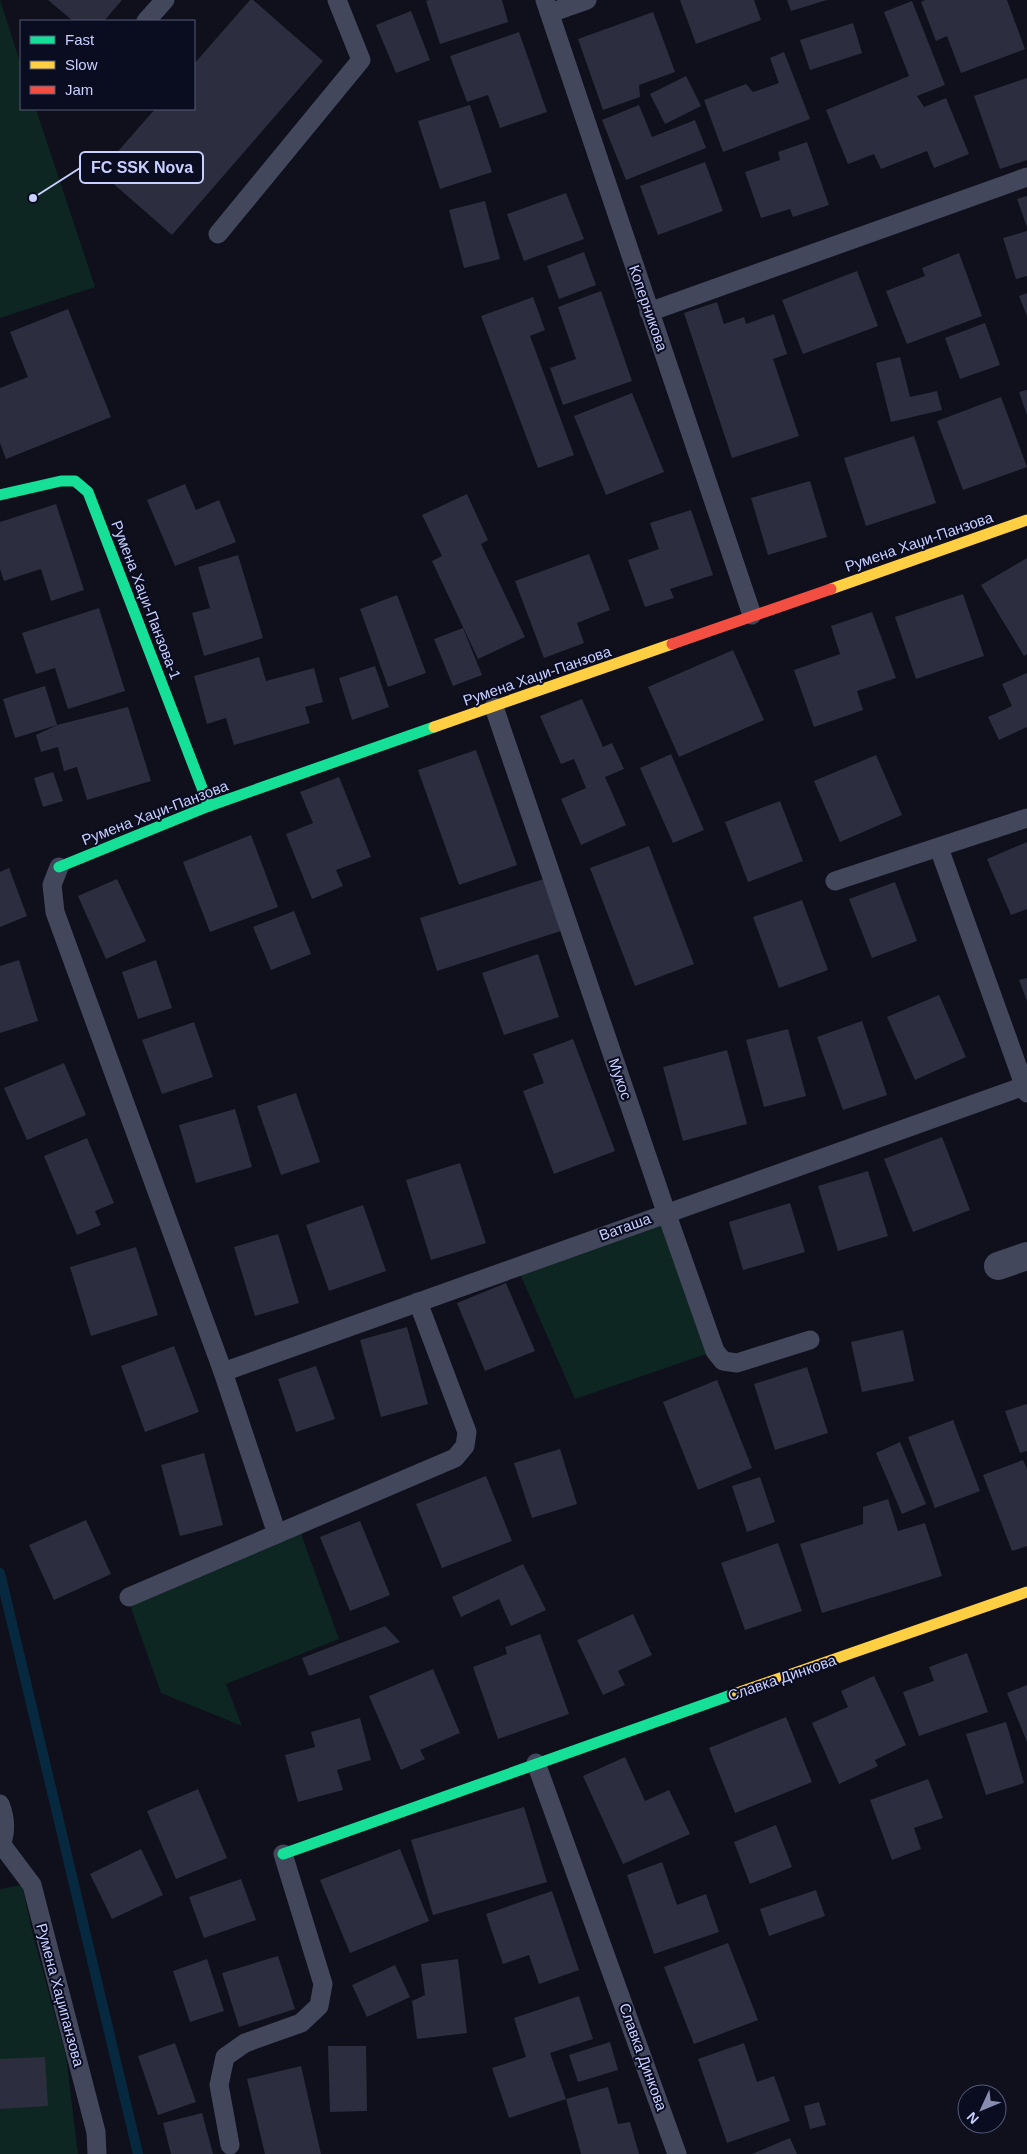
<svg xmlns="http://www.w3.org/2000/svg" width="1027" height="2154" font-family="Helvetica,sans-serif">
<rect width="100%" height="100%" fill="#0f101b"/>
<!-- green -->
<g fill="#0d2621">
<path d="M0,0L21,65V109H36L95,287L0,318Z"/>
<path d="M666,1212L715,1351L575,1399L517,1267Z"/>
<path d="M300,1531L339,1639L226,1684L242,1726L161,1693L130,1605Z"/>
<path d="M22,1885L33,1935L66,2056L78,2154H0V1889Z"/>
</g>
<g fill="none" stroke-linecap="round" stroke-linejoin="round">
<!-- stream -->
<path stroke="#07293f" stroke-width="10" d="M0,1573L138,2154"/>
</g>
<!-- building -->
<g fill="#2c2d3e">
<path d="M48,0H122L104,21H73Z"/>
<path d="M250,0H253L323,61L172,235L100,172L155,109H194V64Z"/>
<path d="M429,0H502L508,22L440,44L426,1Z"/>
<path d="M680,0H754L761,20L696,44Z"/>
<path d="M787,0H827L791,11Z"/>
<path d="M925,0H1007L1025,49L961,73L947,36L936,41L921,2Z"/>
<path d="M912,1L945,85L917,96L924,107L946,98L969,154L934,168L927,151L881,169L874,154L848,164L826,110L909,76L884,12Z"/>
<path d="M411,11L430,60L396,73L376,25Z"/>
<path d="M653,12L675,72L639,85L640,97L603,110L578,39Z"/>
<path d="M853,23L862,53L810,70L800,40Z"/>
<path d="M519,32L547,112L500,128L488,95L467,102L450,56Z"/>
<path d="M784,52L810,119L723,152L704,100L746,84L753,92L779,83L770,58Z"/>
<path d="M686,76L701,106L665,124L650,94Z"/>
<path d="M1027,78V160L1000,169L974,96Z"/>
<path d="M470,105L492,172L440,189L418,121Z"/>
<path d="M639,105L652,137L695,120L706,148L626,180L602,120Z"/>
<path d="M807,142L829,205L793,217L790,209L761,218L745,172L780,160L778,152Z"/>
<path d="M705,162L723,211L658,235L640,186Z"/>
<path d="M566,193L584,239L524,261L507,214Z"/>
<path d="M1027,196V227L1017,199Z"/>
<path d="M485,201L500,259L464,268L449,210Z"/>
<path d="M1027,231V276L1016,279L1003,238Z"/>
<path d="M584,252L596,285L559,299L547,266Z"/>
<path d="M959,253L982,316L907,344L886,291L925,276L922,268Z"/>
<path d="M857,271L878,326L803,354L782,300Z"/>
<path d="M601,291L632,381L563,405L550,368L576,359L558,307Z"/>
<path d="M1027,293V316L1019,296Z"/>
<path d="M533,297L545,330L530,336L574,455L538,468L481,316Z"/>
<path d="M717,302L724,324L744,317L746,324L774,314L787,354L773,359L799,436L732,458L684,313Z"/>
<path d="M68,309L111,417L6,459L0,443V388L28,377L10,332Z"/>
<path d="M985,323L1000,365L960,379L945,338Z"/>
<path d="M900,357L910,397L937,391L942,410L891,422L876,363Z"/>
<path d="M1027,390V415L1019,392Z"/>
<path d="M632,393L664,472L606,495L574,416Z"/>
<path d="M1001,397L1027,467L963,490L937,421Z"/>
<path d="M914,436L936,503L866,526L844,458Z"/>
<path d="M810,481L827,537L768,555L751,498Z"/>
<path d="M185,484L196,510L219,500L236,542L175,566L147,500Z"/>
<path d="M467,494L488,540L481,544L525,637L478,659L432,561L442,556L422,515Z"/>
<path d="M56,504L84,590L51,601L41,569L4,581L0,569V522Z"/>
<path d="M691,510L713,575L670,589L674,598L645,607L628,560L659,549L650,523Z"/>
<path d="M589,554L610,610L577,623L584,643L544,658L515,581Z"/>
<path d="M238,555L263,638L204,656L192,613L210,608L198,567Z"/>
<path d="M1027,558V654L1024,656L981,585Z"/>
<path d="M963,594L984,656L916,679L895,617Z"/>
<path d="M397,595L426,673L388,687L360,609Z"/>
<path d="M99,608L125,691L68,709L55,668L36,674L22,633Z"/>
<path d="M872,612L896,678L857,691L863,710L814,727L794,670L840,654L831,626Z"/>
<path d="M463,628L482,675L453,686L434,639Z"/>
<path d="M733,650L764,720L679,757L648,687Z"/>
<path d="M259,657L266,681L314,668L323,702L305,707L310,723L234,745L226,718L207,724L194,676Z"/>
<path d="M375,666L389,707L352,720L339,678Z"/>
<path d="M1027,673V727L999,740L988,717L1012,706L1002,684Z"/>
<path d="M45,686L57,725L15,738L3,699Z"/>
<path d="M582,699L603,747L612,743L624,769L605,777L626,825L581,845L561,799L586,788L574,759L561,764L540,716Z"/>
<path d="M128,707L151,781L87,800L77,767L64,771L58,747L41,752L36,735L57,725Z"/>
<path d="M476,750L517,865L459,885L418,770Z"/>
<path d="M671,754L704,830L673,843L640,768Z"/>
<path d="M876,755L902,815L840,842L814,781Z"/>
<path d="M53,772L63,801L43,807L34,778Z"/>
<path d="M339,777L371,857L336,870L343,886L312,899L286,834L313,823L300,792Z"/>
<path d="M780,801L803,861L748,882L725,822Z"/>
<path d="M251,835L278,907L210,932L183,862Z"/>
<path d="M1027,842V909L1011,915L987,859Z"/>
<path d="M649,846L694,964L635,986L590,868Z"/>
<path d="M9,868L27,916L0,927V872Z"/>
<path d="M117,879L146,941L106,959L78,896Z"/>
<path d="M544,879L561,931L437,971L420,918Z"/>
<path d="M895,882L917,941L872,958L849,899Z"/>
<path d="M802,900L828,970L779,988L753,917Z"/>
<path d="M294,911L311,954L271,970L253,927Z"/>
<path d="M538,954L559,1017L504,1035L482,973Z"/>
<path d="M19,960L38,1021L0,1033V966Z"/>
<path d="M156,960L172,1008L138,1019L122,972Z"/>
<path d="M1027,978V1001L1019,980Z"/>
<path d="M939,995L966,1057L915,1080L887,1017Z"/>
<path d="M862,1021L887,1095L843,1110L817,1037Z"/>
<path d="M194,1022L213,1077L162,1094L142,1040Z"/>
<path d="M788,1029L806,1096L764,1107L746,1040Z"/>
<path d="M573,1039L615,1151L554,1174L523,1091L544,1083L533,1054Z"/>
<path d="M727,1050L747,1124L683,1141L663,1067Z"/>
<path d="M64,1063L86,1115L27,1140L4,1088Z"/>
<path d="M296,1093L320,1162L281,1175L257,1106Z"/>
<path d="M235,1109L252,1167L196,1183L179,1125Z"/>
<path d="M942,1137L970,1210L913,1232L884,1159Z"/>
<path d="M87,1138L114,1203L95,1211L101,1225L77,1235L44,1156Z"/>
<path d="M460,1163L486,1243L431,1260L406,1180Z"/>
<path d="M868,1171L888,1236L838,1251L818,1186Z"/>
<path d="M790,1203L805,1252L743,1270L729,1222Z"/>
<path d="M363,1205L386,1271L329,1291L306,1225Z"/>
<path d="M278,1234L299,1303L255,1316L234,1247Z"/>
<path d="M136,1247L158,1315L91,1336L70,1267Z"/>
<path d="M506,1283L535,1351L485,1371L457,1303Z"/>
<path d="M407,1327L428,1404L381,1417L360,1340Z"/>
<path d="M903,1330L914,1381L862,1392L851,1342Z"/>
<path d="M174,1346L199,1412L145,1432L121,1366Z"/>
<path d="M316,1366L335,1419L296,1432L278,1379Z"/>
<path d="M807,1367L828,1433L775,1450L754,1384Z"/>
<path d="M717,1380L752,1468L698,1490L663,1402Z"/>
<path d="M1027,1404V1451L1020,1453L1005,1411Z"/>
<path d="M953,1420L980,1491L935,1508L908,1437Z"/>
<path d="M900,1442L926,1504L902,1514L876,1453Z"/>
<path d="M560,1449L577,1504L532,1518L514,1463Z"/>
<path d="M204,1453L223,1525L180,1536L161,1465Z"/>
<path d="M1023,1460L1027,1469V1546L1012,1551L983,1475Z"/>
<path d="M486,1476L512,1541L442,1568L416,1504Z"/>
<path d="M760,1477L775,1522L747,1532L732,1486Z"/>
<path d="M888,1499L898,1531L925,1523L942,1576L822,1613L800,1544L863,1524V1507Z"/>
<path d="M86,1520L111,1574L54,1600L29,1545Z"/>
<path d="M360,1521L390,1595L350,1611L320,1537Z"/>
<path d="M778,1543L802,1611L745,1630L721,1563Z"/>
<path d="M523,1564L546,1610L511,1626L499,1599L461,1617L452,1597Z"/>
<path d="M633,1614L652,1655L618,1671L625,1685L603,1695L577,1640Z"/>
<path d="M385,1626L400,1642L309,1676L302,1658Z"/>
<path d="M540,1634L569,1714L498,1739L473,1667L507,1654L505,1647Z"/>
<path d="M967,1653L988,1712L919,1736L903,1692L934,1681L929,1667Z"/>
<path d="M433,1669L460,1733L420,1750L425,1759L401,1770L369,1696Z"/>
<path d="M874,1676L906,1745L875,1760L878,1766L839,1784L812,1723L848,1707L841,1691Z"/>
<path d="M1027,1685V1742L1007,1693Z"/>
<path d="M786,1717L812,1782L735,1813L709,1748Z"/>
<path d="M360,1718L371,1760L337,1770L343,1790L298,1802L285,1755L315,1747L311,1732Z"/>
<path d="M1006,1722L1024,1783L986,1795L966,1734Z"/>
<path d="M625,1757L645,1801L669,1790L690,1834L623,1864L583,1776Z"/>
<path d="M928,1779L943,1818L914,1828L921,1849L892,1860L870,1800Z"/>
<path d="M198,1789L227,1858L176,1879L147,1811Z"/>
<path d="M524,1807L547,1882L433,1915L411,1840Z"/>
<path d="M776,1825L792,1867L750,1884L734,1842Z"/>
<path d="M141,1849L163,1895L112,1919L90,1874Z"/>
<path d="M400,1849L429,1921L350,1953L320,1880Z"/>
<path d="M662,1862L677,1905L706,1894L719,1932L654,1954L627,1875Z"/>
<path d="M241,1879L256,1920L204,1938L189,1897Z"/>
<path d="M816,1890L825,1916L769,1936L760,1909Z"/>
<path d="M552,1891L579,1970L539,1984L529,1955L503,1964L486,1914Z"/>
<path d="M728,1943L758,2020L694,2044L664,1967Z"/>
<path d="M278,1956L295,2009L239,2027L222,1973Z"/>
<path d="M207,1959L224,2011L190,2022L173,1971Z"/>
<path d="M458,1959L467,2033L417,2039L412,2001L425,1995L421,1964Z"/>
<path d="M395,1965L410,1997L367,2017L352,1985Z"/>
<path d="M579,1996L593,2039L550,2053L566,2099L608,2087L618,2124L630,2122L639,2154H581L566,2099L509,2118L492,2068L526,2057L514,2018Z"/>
<path d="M610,2042L618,2070L578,2082L569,2055Z"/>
<path d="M175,2043L196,2102L158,2115L138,2056Z"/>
<path d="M744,2043L757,2082L774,2076L790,2121L727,2143L698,2059Z"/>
<path d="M328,2046H366L367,2111L330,2112Z"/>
<path d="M45,2057L48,2106L0,2109V2059Z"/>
<path d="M301,2066L321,2154H265L247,2079Z"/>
<path d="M819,2102L826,2125L810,2129L804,2106Z"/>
<path d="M202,2113L213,2154H171L163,2123Z"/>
<path d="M790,2138L797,2154H752Z"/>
</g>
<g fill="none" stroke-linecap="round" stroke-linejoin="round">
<!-- lane -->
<g stroke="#42475c" stroke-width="19">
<path d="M545,0L752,615"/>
<path d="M550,13L587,0"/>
<path d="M146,21L165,0"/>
<path d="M218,234L361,60L337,0"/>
<path d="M649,312L1027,177"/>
<path d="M494,707L666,1212L715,1351L723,1361L737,1363L810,1340"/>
<path d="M939,848L1027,1093"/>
<path d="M59,867L52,885L55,912L223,1372L277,1534"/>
<path d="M835,881L1027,818"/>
<path d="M223,1372L1027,1085"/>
<path d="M129,1597L455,1458L465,1446L467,1432L418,1302"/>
<path d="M536,1763L677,2154"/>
<path d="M0,1804C6,1819 7,1832 0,1847"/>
<path d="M2,1845L32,1885L96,2132L97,2154"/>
<path d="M230,2145L219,2085L225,2057L245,2043L301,2023L319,2006L323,1984L283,1854"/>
</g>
<!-- street -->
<path stroke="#42475c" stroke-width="28" d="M998,1266L1027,1256"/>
<!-- fast -->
<g stroke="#16e098" stroke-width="11">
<path d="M0,495L61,481H75L88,492L209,806"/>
<path d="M59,867L209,806L434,727"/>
<path d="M283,1854L734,1694"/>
</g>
<!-- slow -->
<g stroke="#ffcf43" stroke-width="11">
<path d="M831,589L1027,520"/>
<path d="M434,727L672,644"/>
<path d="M734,1694L1027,1592"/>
</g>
<!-- jam -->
<path stroke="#f24e42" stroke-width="11" d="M672,644L831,589"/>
</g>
<g text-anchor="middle" stroke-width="4" stroke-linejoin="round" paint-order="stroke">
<!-- street labels -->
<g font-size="15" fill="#c9d0ff" stroke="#0a0c20">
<text transform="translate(648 308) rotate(71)" y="5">Коперникова</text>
<text transform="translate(919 542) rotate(-19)" y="5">Румена Хаџи-Панзова</text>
<text transform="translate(146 600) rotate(69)" y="5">Румена Хаџи-Панзова-1</text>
<text transform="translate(537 676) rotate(-19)" y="5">Румена Хаџи-Панзова</text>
<text transform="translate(155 813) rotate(-21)" y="5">Румена Хаџи-Панзова</text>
<text transform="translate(620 1079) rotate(71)" y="5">Мукос</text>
<text transform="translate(625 1227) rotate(-20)" y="5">Ваташа</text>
<text transform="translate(782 1678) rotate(-19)" y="5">Славка Динкова</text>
<text transform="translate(60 1995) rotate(75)" y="5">Румена Хаџипанзова</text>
<text transform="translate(643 2057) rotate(70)" y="5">Славка Динкова</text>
</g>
</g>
<!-- callouts -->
<path fill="none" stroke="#c9d0ff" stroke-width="2" d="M33 198L80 168"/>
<circle fill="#c9d0ff" stroke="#0a0c20" stroke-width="2" cx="33" cy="198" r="5"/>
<rect fill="#0a0c20" stroke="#c9d0ff" stroke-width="2" x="80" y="152" width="123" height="31" rx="5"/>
<g font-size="16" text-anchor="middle" font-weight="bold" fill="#c9d0ff">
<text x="142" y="173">FC SSK Nova</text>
</g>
<!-- legend -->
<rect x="20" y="20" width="175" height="90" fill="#0a0c20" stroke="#565a79"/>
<rect x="30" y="36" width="25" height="8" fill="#16e098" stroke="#565a79"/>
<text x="65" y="45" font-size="15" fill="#c9d0ff">Fast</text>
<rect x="30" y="61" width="25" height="8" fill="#ffcf43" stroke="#565a79"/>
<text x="65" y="70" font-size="15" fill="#c9d0ff">Slow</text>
<rect x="30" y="86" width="25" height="8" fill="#f24e42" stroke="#565a79"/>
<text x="65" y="95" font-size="15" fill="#c9d0ff">Jam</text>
<!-- north arrow -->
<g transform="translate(982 2109) rotate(226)"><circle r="24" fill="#0a0c20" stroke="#565a79"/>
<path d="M0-4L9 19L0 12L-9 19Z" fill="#888daf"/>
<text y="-8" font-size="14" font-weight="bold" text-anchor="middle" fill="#c9d0ff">N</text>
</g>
</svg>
